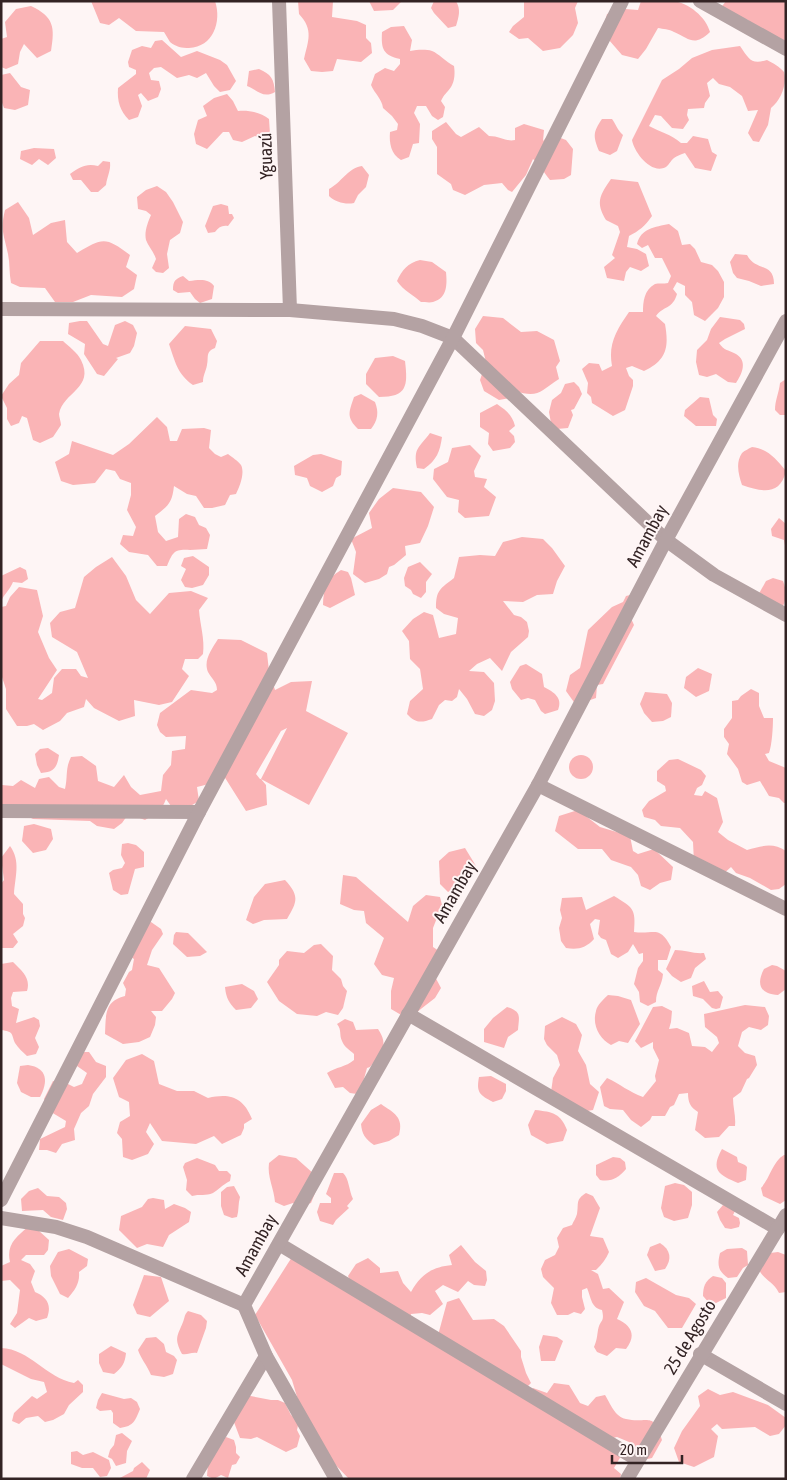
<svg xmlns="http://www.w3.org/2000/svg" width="787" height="1480" font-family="'Asap Condensed',sans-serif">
<rect width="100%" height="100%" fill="#fef5f5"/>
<!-- green -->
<g fill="#fab4b6" fill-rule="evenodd">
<path d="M91,1H215C222,22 213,47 189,48C182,48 176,47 170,42C168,39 166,35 164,32L136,31L119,18L109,25L100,23Z"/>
<path d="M298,1H333L332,17L357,21L366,25V38L371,43L372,53L361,62L337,59L333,71L322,72L311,71L304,59C308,41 314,30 299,14Z"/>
<path d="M369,1H402L393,10L374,11Z"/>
<path d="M434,1H456C461,10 459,16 456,26L448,28L434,13L431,8Z"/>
<path d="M524,1H578L575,8L578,23L573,35L560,48L543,51L528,38L519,39L509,32L513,26L524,17Z"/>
<path d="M641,1C652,1 662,0 673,1C689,3 706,17 710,32C694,47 690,39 674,32C669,29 663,29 658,28L646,49L638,59L622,55L602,32L607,14L625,9L638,10Z"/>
<path d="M726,1H786V54L748,20L720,9Z"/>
<path d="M31,6C54,17 55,27 51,51L37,58L24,44L20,52L18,64L6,69L1,67V39L7,37L5,22L16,9Z"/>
<path d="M404,26L412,40L410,51C417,50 425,49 432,51C438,53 446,62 454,66C455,72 455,81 451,87C447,93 444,94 441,101L445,107L443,117L438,120L432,116L426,106H417L414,113L420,124L419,143L413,144L409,157L401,160C391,154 389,143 390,132L397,130L398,124L392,116L383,108C382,99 375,94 371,85L375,74L385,68L394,71L400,64V59C383,55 381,49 382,32L391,27Z"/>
<path d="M162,40L181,57L197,51L220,60L227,65L236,81L230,90L220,92L214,86L206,73L197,78L189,75L177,78L161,67L154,68L149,73L151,80L159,81L161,89L158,97L148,101L141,93L138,95L142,106L138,117L129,120C120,111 117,101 118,88L136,74V70L129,67L128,62L132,50L142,46L151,48L155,41Z"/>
<path d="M740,46C749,59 751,65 767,60C773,63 780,67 784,72C787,85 781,100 771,108L768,125L759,142L753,141L748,133L758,110L748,111L742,96L730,87L719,84L713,78L707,83L710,96L705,103L704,108L688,109L687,115L689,120L683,129L672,128L661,116L655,115L649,126C660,132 671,134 681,143H687L693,136L708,139L712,152L717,155L711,171L695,168L685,153C681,154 677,156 674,158C671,160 669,165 666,167C651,175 634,152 632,140L662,80L679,69L692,58L712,50Z"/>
<path d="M259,69C271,74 274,79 275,92C263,99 258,90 247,86L249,71Z"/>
<path d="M10,73L21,87L30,90L28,105L15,110L4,108L1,100V75Z"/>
<path d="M227,94L233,101L238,111C248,110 261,112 269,119L270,134L263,139L255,136L242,142L233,140L229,132H223L207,149L196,144L194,134L198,120L207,116L203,106L214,98Z"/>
<path d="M602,119H612C616,124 617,130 623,135L617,151L610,155L599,151C593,136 593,132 602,119Z"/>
<path d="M446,122L456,134L461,137L479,127L489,136C500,136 506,142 515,140V128L524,124L544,130L543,141L550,134L566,140L573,149L571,175L564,179L550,180C544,173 540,165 533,159L526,175L512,192L508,190L502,183L484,185L465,195L453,190L451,184L437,174V147L432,139V131Z"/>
<path d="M34,148L54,149L56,158L48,165L39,159L32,165L20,159L21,151Z"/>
<path d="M103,161L110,162C111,171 107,176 106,185L98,192H91L81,180H73L70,174C80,167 86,163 98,166Z"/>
<path d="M362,166L369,175L366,187L358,195L354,203C346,205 335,202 329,196V189C341,183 348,168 362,166Z"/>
<path d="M611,179L638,182L652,216C645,226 639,231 629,236L627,247L637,249L646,254L649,266L641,271L630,267L626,272L624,281L607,278L604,267L615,258L612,255L620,232L618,226L606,220C595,202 600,195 611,179Z"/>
<path d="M157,186L166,192L173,202L183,222L180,233L170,240L167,254L169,268L163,273L156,272L152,268L156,259C154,252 148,246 146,240C144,232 148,222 151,215L146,211L138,209L137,197L146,190Z"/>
<path d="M18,202L29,218L33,235L51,223L65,220L67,242L77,253C103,237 106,237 130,255L126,267L137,275L134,289L122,297L91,295L73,302H55L45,288L20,287L11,283C9,273 10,263 8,254C4,235 0,230 5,210Z"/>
<path d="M221,204L228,206L229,214H232L234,218L228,226C222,225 219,227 215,232L208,233L205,226L213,206Z"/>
<path d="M669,224L678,231L682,245L690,244L695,249L701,262L712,265L718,271L724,282V297L718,308L705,321L694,315L692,302L685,295V286L677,282L673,289L677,294C673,309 663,306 656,316L665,324C669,347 667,360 644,371L632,366L626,368L629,376L633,380V386L625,410L613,416L592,403L591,397L587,393L588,383L582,369L589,363L599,364L602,371L612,366C608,344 616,331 629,312H643C643,302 644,290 655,284C658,283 664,284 668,283L671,276L662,258H655L648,245L642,248L637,244C641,228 655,227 669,224Z"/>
<path d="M735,254L747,255C756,272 774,262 774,284L761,286L749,281L737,278L733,273L730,262Z"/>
<path d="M420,260L432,262L446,272C447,283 448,298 433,302C430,303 424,302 421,302C412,294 404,291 397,281C402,270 408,263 420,260Z"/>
<path d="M183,276L189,281C199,280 208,278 214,286L212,299L200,303L195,299L190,292L178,293L173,290C173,281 175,279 183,276Z"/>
<path d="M483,316L503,318L521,332L537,331L554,340L560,361L556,367L559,379C539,392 539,398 514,391L515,397L499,400L484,391L480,380L486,362L483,350L476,343L475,329Z"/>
<path d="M720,317L740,320L744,324L745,329L725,339L719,343C724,351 729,350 736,354C748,361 742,374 736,383L728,382L716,374L707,377L699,375L696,362L697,350L707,340L711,329Z"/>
<path d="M80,321H87L103,344L108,346L115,325L125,321L133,325L137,333L134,346L130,353L116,358L118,359L104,376L97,374L84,354L85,344L68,334L69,323Z"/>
<path d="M185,326L211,329L217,341L215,348C205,352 209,357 207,365C206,371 203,375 203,382L193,385C177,374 175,361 169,344Z"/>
<path d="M40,341H63C68,346 78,353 81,360C95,388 63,392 59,414C59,417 61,422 61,425L53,437L40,443L33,440L27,418L22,416L19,423L11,426L7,419V408L1,396L9,384L19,375L21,363Z"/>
<path d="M393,356L405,361C408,386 407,397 379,397L366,384V374L375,358Z"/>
<path d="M786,379V415H780L775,410C775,400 779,393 780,383Z"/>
<path d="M574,382L579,387L582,394L574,409L571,410L573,415L568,428L557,429L551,423L549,412L552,400L561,393L565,384Z"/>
<path d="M361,394L375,402C379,412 378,420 371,429H358C346,417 349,412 354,397Z"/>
<path d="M700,397L709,398L713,415L717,419L716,426H696L684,416L685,410Z"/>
<path d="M497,404C507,411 512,415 515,426L509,431L514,436L515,442L510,448L493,451L488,444L489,433L480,427V413Z"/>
<path d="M157,417L167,427L170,441H177L182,429L204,428L211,430L209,448L215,454L221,457L228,454C232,457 238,461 241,465C245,473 240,486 236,494L230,495L225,505L212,508H204L196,496L187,494L174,486C172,503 169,505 155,516L158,532L166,541L178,537L179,519L186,514L195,517L199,525L206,528L210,535L207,549C201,549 196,550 190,550C174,549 173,552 167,566H157L148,555L129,552L120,544L123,535L133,536L136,527L127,510L131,495V483L120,479L115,471L106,469L95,483L73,485L61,481L55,462L69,454L72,441L113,455L129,444Z"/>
<path d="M430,433L442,437C440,451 437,460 424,469L417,468C413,448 419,448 430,433Z"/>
<path d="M470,445L481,456L474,471L475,477L487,479L484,487L496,497L489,516L465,518L458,512L459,500L447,497L433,479L434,469L448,462L452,448Z"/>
<path d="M752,447C768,449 776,459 786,471C780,496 762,492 742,485C739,476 735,463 742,453C744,451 750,448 752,447Z"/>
<path d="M321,454L342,461L341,475L336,478L333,486L322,492L310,486L307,478L295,475L294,466L313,455Z"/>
<path d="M393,488L421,492L434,507L428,526L420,543L405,546L406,555L394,565L389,567L387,574L379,579L365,583L353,574L356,552L351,539L372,528L369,513L379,499Z"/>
<path d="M779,518L786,524V551L784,540L772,536L771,529Z"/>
<path d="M522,537L543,539L552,548L565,566L557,581L553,594L537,595L523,602L503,601L514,615L521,617L527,622L529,631L528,637L511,652L502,671L490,658L477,664L469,671L484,672L494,683L495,701L492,710L484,716L475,714L467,699L459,689L457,697L452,701L445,700L439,705L432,719C421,723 415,723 407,714L410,701L423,689L420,669L410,659L409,641L402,631L413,619L424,612L433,615L439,638L456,634L458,618L444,614L436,608C436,590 440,589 454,578L459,557L480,555L495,556L503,542Z"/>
<path d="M193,556L209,567V575L203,585L192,588L185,587L181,580L186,569L181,566L184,558Z"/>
<path d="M112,557L126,576L136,600L150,614L169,593L191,591L208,598L199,610C200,625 205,639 203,654L198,659H185L182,669L189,676L172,702L159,705L134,700L135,716L119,721L94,708L86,699L84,707L67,713L60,721L43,730L34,724L27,726H17L6,709V689L1,674V607L6,606L10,597L19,587L37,590L43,616L38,632L49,658L57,670L38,699L42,700L52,693L54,678L62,669H76L81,676L88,678L77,652L52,637L50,623L60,612L75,608L84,577L96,567Z"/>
<path d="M420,562L432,574L426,582V592L421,598L413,594L411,590L405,586L404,578L408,567Z"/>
<path d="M20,567L26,570L28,579L22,583L13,582C10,590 3,595 1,602V576Z"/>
<path d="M341,570L348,572L351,578L355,595L330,608L323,605C323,589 327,578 341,570Z"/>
<path d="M773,578L783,581C787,591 787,602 780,611L756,599L766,581Z"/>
<path d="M630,595L629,614L634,625L603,684L597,685L596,698L576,705L566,691L570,675L580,668L588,630L612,607L623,602L626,596Z"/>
<path d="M218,639L241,640L267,653L269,671L275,690L291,682L312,681L306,711L348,733L309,805L261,779L266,785L267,805L246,811L222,773L209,784L197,787L199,801L187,808L171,806L166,799C162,811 155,814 145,820L137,817L127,816L122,823L114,829L97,826L90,821L33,819L21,813L1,807L2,785L13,786L21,780L35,788L39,779L49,777L59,787L65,789C68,776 65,769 71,757L82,756L96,766L98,781L114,787L124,775L131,787L140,795L161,791L163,775L171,765L172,751L185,749L186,736L166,737L160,732L157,725L160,713L191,690L212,693L217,690C217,682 212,679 208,672C203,660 212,649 218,639ZM287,728L261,779H260L256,774L281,731Z"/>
<path d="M526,664L542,674L544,687C554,692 563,698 558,710L545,714L541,711L535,700L528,698L521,700L512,689L510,682L520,666Z"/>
<path d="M698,668L712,674L709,691L696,697L684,688L686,677Z"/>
<path d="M751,689L759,693V706L764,718H773C773,727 772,745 769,753L765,754L769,761L786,768V803H784L779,798L769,796L760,781L747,785L742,782L738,769L727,754L729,744L724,737V729L732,718V701L738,700L741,696Z"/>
<path d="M645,692L667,694L672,703L671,717L663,721L652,722L644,713L640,704Z"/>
<path d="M48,748L59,755C57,768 54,772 41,773L37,765L35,754L40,749Z"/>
<circle cx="581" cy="767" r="12"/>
<path d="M678,759L701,770L706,776L702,785L697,788L694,795L702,796L705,791L717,798L723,822L718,832L728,840L747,850C761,846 773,842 786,851V884L779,889L771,890L750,878L736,873L731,867L720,877L694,863L693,842L680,828L661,826L655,820L644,817L642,810L649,801L666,791L665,786L657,781V771L669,760Z"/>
<path d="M578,810L600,827L630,836L633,851L638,854L654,849L673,867L671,880L660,883L650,890L641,886L638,875L631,867L611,860L602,849H578L555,831L559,816Z"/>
<path d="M34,824L51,829L53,839L46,850L33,853L22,841L24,826Z"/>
<path d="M128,843L136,845L144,852V867L135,869L128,894L121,895L113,890L109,873L113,870L122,868L125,863L121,855L122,844Z"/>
<path d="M10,846C21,861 15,877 14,894L23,904V914L25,918L23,926L13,934L18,942L13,948H1V884L4,880L1,858Z"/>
<path d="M465,848L476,866L464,884L448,892L440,884L439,861L449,852Z"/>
<path d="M343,875L356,877L408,922L413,906L426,895L440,897L442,905L433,928V947L439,951L432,971L441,988L435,998L408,1019L391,1009V991L394,978L382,975L374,964L384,938L366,923L364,911L354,910L340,904Z"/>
<path d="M285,880C300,896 297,902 287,919L264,920L253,924L246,920L254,897L265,884Z"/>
<path d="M614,896C633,908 636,908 634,932C654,935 659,924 671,947L667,960H658V970L663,974C662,986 656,990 656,1002L648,1006L640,1002L639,992L634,984L638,968L643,961V953L639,954L633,944L628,952L618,958L611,954L606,940L601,938L598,934L600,920L595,919L590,924L594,939C586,948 578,950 566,948L561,941L559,928L562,918L560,910L562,898L582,897L586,910Z"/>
<path d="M151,922L161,929L163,934L152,950L147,965L159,968L175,993L172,999L162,1011H151L156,1017L155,1025L150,1037L139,1042L123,1044L105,1034C106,1016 104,1001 125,996L126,989L123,983L129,972L132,970L134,959L131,957L134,927Z"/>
<path d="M176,932L188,933L207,952L200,956L187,957L173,944L174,935Z"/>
<path d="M321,944L333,956L332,970L341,979L343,986L347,991L343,1008L338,1015L326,1012L317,1016L297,1014L279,1001L267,982L279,965V960L287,951L304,953L314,945Z"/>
<path d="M675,950C685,950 694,954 704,953L706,959L695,968L691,978L681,982L672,976L666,969Z"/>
<path d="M13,962C22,971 31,978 27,991L13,992L11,998L12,1006L19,1009L16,1023L34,1017L39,1020L40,1026L35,1038L39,1047L36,1054L27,1056C23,1052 18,1048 15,1043C11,1033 14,1032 1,1030V964Z"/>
<path d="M772,965L777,966L786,971V989L778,995C760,994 756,984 764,969Z"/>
<path d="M704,981L710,992L718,991L723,997L720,1008L716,1009L712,1008L703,999L693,996L692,986Z"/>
<path d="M242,984L254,991L258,999L251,1008L236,1010C229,1003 226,998 225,987Z"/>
<path d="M608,995L618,996L631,1000L640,1024L628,1043L619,1041L611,1045C599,1038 592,1025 596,1011C597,1005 604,999 608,995Z"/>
<path d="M745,1005L765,1007L769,1016L768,1025L761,1030L749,1027L742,1032L738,1046L745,1053L755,1056L757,1065L749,1078L747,1079L741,1092L733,1098C733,1108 736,1116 735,1126H729L719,1137L705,1138L695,1130L698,1112C690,1107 688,1102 688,1093L679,1094L674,1105L670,1107L665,1116H652L650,1120L641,1127L631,1120L623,1110L610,1109L604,1106L600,1087L607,1078C620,1084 629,1092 643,1097L656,1081L655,1076L659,1060L653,1048V1042L641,1048L635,1041L653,1007L662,1006L672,1011L671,1022L669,1029L677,1028L689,1033L692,1046L705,1047L712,1052L719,1043L717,1037L705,1027L704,1014Z"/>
<path d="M507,1007C522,1012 519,1016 518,1030L508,1037L504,1048L484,1042V1029L493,1018Z"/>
<path d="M562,1017L576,1024L582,1035L578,1051L586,1065L590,1084L599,1092L593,1110L581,1112L551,1092L553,1078L560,1065L557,1055L547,1045L544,1039L545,1026Z"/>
<path d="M345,1019L353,1022L356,1030L378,1029C389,1045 382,1054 370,1067L367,1068L362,1086L357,1094L350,1093L343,1087L335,1088L327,1073C336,1067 346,1067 354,1060V1054C350,1050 344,1047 342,1041C339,1035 342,1030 337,1024Z"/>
<path d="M82,1052H89L96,1062L106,1066V1077L93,1094L89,1106L81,1113L74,1129L75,1140L62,1144L56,1153L47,1150H39L40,1139L65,1127L66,1121L51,1112L44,1099L53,1081L66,1083L74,1087L82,1084L87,1073L77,1066L76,1060Z"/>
<path d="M142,1054L154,1061L159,1084L177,1091H194L208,1098C230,1093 243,1097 252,1119L244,1124V1128L241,1135L222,1144L214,1136L196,1144L162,1141L150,1123L146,1132L154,1144L148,1154L132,1160L123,1157L122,1139L117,1133L120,1122L130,1116L129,1102L119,1097L113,1078L126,1060Z"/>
<path d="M28,1065C48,1068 48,1082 40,1097H31L21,1092L17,1083L20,1066Z"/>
<path d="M491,1076L506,1084V1091L502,1099L493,1102C480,1095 476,1093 479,1077Z"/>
<path d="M381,1104C394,1113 404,1117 399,1135L389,1141L374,1145C365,1139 362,1134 361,1124L371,1110Z"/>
<path d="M535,1110C553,1112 560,1113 567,1130L563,1141L547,1144L531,1135L528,1125Z"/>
<path d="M722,1149L737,1157L738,1162L745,1165L747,1167L746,1180L738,1183C719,1175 710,1170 722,1149Z"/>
<path d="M279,1155L296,1158L314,1174L317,1188L311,1203L301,1206L293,1203L284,1206L275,1202C274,1188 267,1177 269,1163Z"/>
<path d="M784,1155H786V1200L780,1204L763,1196L761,1188C770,1178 773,1161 784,1155Z"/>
<path d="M613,1157L620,1158L625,1162L626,1169C618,1178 612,1182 600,1180L596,1175V1165Z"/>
<path d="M197,1158L215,1165L219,1171H227L231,1175L230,1181C222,1185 218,1190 213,1193C206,1196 199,1194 192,1196L186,1190L187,1180L183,1167L185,1163Z"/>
<path d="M334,1173H343C349,1178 349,1191 353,1199L347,1206L349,1208L336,1220L333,1225L320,1221L317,1212L320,1203H331V1198L326,1194Z"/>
<path d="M675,1183L684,1185L692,1192V1205L688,1218L674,1221L664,1217L661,1208L665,1186Z"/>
<path d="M234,1186L240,1197C238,1204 239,1210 237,1217L232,1218L224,1215L221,1206V1192L227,1187Z"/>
<path d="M38,1188L47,1196L59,1197L66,1203L67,1209L63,1220L51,1217L43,1210L22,1211L21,1199L29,1191Z"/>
<path d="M586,1193L593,1196L600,1208L590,1236L603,1238L609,1252C606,1259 602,1264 596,1270H591L598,1274L603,1289L609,1288L624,1302L617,1319C631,1325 637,1335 626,1349L616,1348L607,1356L597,1352L594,1347C597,1340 597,1336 598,1330C600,1319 605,1323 602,1310C591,1308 591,1297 587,1288L582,1290V1297L585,1309L581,1314L574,1312L568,1315H557L551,1303L554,1288L543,1277L541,1269L545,1260L555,1255L559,1247L557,1238L563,1228L572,1225C573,1222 576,1218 577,1214C579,1203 575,1200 586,1193Z"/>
<path d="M153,1198L164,1200L165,1209L174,1204L185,1208L191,1212L189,1222L169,1235L163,1247L147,1244L137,1248L119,1230L121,1216L142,1207L148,1199Z"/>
<path d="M723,1205L736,1209L733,1215L739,1218L740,1223L739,1227L731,1229L725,1228L720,1220L717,1212Z"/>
<path d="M28,1227L38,1230L49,1240L48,1250L44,1255H26L21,1260L30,1264L35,1271L31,1282L35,1292C47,1297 52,1305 47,1318L36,1321L29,1318L15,1328L10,1324L17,1313L20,1290L10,1280L1,1281V1266L10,1262C6,1245 16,1237 28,1227Z"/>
<path d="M660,1243C671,1250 672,1259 665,1269L655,1271L647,1255L650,1247Z"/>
<path d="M461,1245L475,1262L486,1271L487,1280L485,1286L474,1285L468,1281L458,1292L443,1285L435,1291L443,1304L430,1315L422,1313L411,1314L410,1321L437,1339L447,1302L459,1298L473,1320L494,1319L504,1326L521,1351V1357L526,1373L531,1383L520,1394L527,1399L533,1388L547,1393L554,1383L569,1385L580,1403L588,1406L596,1397L605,1395C610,1403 615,1417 626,1419C647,1424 654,1410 662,1440L652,1458L643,1460L631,1453L629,1442L617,1437L609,1439L621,1456L614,1468L621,1474L620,1479H349L309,1437L292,1380L255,1315L292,1257L352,1286L348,1276L356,1264L368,1258L380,1268V1273L398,1271L403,1283L411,1292C421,1274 432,1267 452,1265L449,1255Z"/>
<path d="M742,1248L747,1251L748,1265L743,1268L737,1277L728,1278C718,1271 717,1265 720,1253L727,1249Z"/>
<path d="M69,1249L88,1259L87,1266L79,1272C80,1283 75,1290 68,1298L60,1294L51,1276L50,1266L58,1252Z"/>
<path d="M778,1252L786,1255V1292L779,1293C773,1281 765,1281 759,1270L770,1253Z"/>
<path d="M144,1275L161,1277L169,1301L150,1317L137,1314L133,1305Z"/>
<path d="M713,1276L722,1278L726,1283V1298L716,1303L710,1304L703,1296C703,1287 705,1281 713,1276Z"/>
<path d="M646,1278L676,1295L689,1298L696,1304L682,1328H668L655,1311L644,1306L635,1292L636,1282Z"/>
<path d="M188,1311L201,1315L207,1321L206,1328L197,1353C191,1352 188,1355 182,1354C174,1338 177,1337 183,1322C185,1317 184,1315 188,1311Z"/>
<path d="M543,1335L557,1337L563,1341L555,1361H541L539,1347Z"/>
<path d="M156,1337L164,1344L166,1352L174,1356L177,1360L173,1374L164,1377L151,1375C147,1365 141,1359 138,1350L146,1338Z"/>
<path d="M111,1346L126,1353C125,1363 122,1368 114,1374L103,1372L99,1363V1354Z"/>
<path d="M1,1348C30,1349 46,1378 74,1383L78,1380L83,1385V1392L69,1405L64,1414L53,1420L45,1422L38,1416L26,1418L19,1424L12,1421L14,1413L32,1396L37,1399L47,1392L44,1382L31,1379L1,1364Z"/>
<path d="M708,1389L720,1395L733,1392L768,1405L786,1418V1425L779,1434L770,1436L755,1427L722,1429L717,1424L711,1429L718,1436L714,1457L694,1467L679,1462L674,1448L682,1431L700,1406L698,1396Z"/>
<path d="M102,1393L124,1399L131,1398L137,1402L140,1409C135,1421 134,1426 120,1428L113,1423V1413L111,1410L100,1411L96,1408L98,1400Z"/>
<path d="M240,1394L271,1400H278L285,1403L291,1415L299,1421L297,1430L300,1436L297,1447L286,1452L257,1437L251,1439L240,1438L232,1417Z"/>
<path d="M122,1433L132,1441L127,1451L126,1463L116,1466L112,1459L108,1457L110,1450L114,1445L116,1435Z"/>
<path d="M226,1437L234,1440L236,1447V1453L240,1457L236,1464L232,1465L228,1478L221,1475L214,1479L207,1476L208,1463Z"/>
<path d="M77,1451L83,1455L93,1452L109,1460L111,1468L107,1476L100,1477L93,1468H82L71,1464V1452Z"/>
<path d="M142,1462L150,1470L146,1479H118L133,1471L134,1468Z"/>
</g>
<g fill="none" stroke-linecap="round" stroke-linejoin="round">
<!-- minor -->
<g stroke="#b4a2a3" stroke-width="14">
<path d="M279,1L290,310"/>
<path d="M700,1L786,49"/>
<path d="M1,309L290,310L394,319L422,326L453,338L666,540L714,575L786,615"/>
<path d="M538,785L786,909"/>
<path d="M1,811L199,812"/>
<path d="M408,1014L778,1229"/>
<path d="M1,1200L199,812L453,338L622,1"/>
<path d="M1,1218L56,1227L87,1237L244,1305"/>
<path d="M279,1244L638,1460"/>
<path d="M700,1354L786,1404"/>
<path d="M193,1479L266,1356"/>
<path d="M627,1479L786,1215"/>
</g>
<!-- tertiary -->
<path stroke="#b4a2a3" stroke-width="14" d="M336,1479L266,1356L244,1305L538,785L666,540L786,321"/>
</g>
<g text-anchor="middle" stroke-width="4" stroke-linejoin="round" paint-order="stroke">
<!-- street labels -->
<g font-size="18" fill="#332324" stroke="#fef5f5">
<text transform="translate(266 156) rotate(-92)" y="6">Yguazú</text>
<text transform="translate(647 536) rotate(-62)" y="6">Amambay</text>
<text transform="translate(455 892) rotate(-60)" y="6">Amambay</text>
<text transform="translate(256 1245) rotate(-61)" y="6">Amambay</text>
<text transform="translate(690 1337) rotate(-59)" y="6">25 de Agosto</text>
</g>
</g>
<!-- border -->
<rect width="787" height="1480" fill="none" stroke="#332324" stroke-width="5"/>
<!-- scale -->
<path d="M612 1455v8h70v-8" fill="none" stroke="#332324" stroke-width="2.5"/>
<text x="620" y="1455" font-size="15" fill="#332324" stroke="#fef5f5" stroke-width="4" paint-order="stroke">20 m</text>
</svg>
